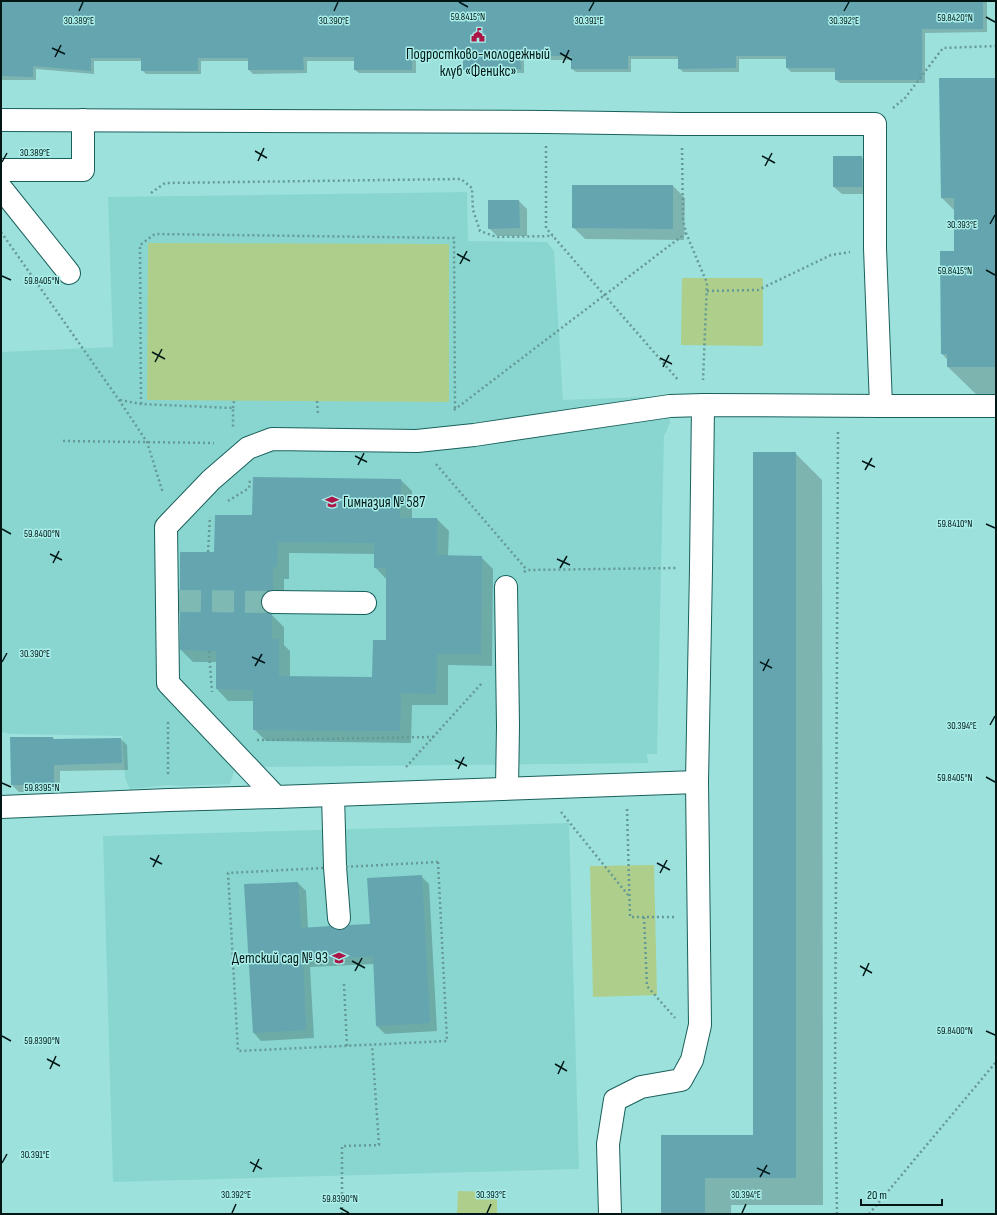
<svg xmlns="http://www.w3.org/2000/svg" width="997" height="1215" font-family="'Sofia Sans Condensed',sans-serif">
<rect width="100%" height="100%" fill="#9de1dc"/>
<!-- built -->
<g fill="#89d6d1">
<path d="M467,192L468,241L547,242L554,251L563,400L669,396L670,423L664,436L657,754H647L648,763L265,767L245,766L235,768L230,784L182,786L168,785L130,789L125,778L122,736L11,734L2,732L1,352L113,347L108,197Z"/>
<path d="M569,823L579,1169L113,1182L103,836Z"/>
</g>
<!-- green -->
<g fill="#adcf8b">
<path d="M148,243L449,244V402L147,400Z"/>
<path d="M682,278H763V346L681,345Z"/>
<path d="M654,865L657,995L593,997L590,866Z"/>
<path d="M458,1191L497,1192V1214H457Z"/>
</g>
<!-- shadow -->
<g fill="#0003" fill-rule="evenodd">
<path d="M1,1H987V32L925,33V83H840L836,80V72H791L787,68V59H739V72H683L679,68V59H631V72H576L572,69V60H524V73H467L464,69V60H416V73H359L355,70V61H307V73L253,74L249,70V61H201V74H146L142,70V61H94V74L36,69V80H1Z"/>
<path d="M996,79V397H979L948,367V360L942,354L955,252V211L942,198Z"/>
<path d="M861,157L869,165V194H842L834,187Z"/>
<path d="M673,186L685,198L684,240L585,239L573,227Z"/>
<path d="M489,201H519L527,209V236H497L489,228Z"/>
<path d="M795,453L822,480L823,1205H731V1214H662L754,1136Z"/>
<path d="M401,480L412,491V519H437L449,531L448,556L481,557L493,569L492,666L448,665V705H412L411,743L266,741L254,729V701H228L217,689V662H193L181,650V553H215L253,516ZM289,553L375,554V567L386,579L387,641L373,678L290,677V651L284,645V627L272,615L274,607L284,601V579H289Z"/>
<path d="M11,738H53L55,740L121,739L127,745L128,770L60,771V791L19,792L12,785Z"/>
<path d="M421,876L429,884L437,1031L385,1034L377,1026L374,964L310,967L314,1038L261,1041L254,1033L245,885L298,883L306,891L308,928L340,931L371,925Z"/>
</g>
<!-- building -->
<g fill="#64a5b0" fill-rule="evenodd">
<path d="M1,1H983V29H922V80H835V68H786V56H736V68L678,69V56H628V69H571V56H520L521,69L463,70V57H412V70H354V57H303L304,70H248V58H198V71H141V58H91V71L33,66V77L1,76Z"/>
<path d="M939,78H996V367H947V354H941L940,251H954V198H941Z"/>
<rect x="833" y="156" width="29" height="31"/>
<path d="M572,185H673V229L572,228Z"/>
<path d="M488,200H519L520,228L488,229Z"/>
<path d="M753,452H796V1178H705V1214H661V1135H753Z"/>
<path d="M253,477L401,479L400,518H437V555L482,556L481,654H437L436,694L401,693L400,731L253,730V690L216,689V651L180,650V552H214L215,515H252ZM278,542L374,543V568H386V640H373L372,677L279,676V639H272V614L266,613L262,608L261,602L262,595L267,591L273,590V567H277Z"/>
<path d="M10,737H53V739L121,738L122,763L54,765V785H11Z"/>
<path d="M422,875L430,1023L376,1026L373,956L303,960L306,1030L253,1033L244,884L298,882L301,928L330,926L334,929L340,930L346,928L349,925L370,924L367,878Z"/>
</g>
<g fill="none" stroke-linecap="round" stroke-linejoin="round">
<!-- minor-tunnel -->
<path stroke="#7eb9b4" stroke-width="22" stroke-dasharray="22 11" stroke-linecap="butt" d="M179,601L273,602"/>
<!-- minor casing -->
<g stroke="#19605c" stroke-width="24">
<g id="minor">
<path d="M1,120L546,122L682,124H875V248L881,406H996"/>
<path d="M1,170H83V120"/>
<path d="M1,188L69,273"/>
<path d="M506,587L508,726L507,788"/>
<path d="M273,602L365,603"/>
<path d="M333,795L335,867L339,918"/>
<path d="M276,797L168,683L166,527L211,480L248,448L272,439L417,441L474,435L670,406L703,405"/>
<path d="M1,807L169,800L276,797L697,782"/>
<path d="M610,1214L608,1144L615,1100L641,1087L681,1080L692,1060L700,1025L697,782L701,568L703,405L881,406"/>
</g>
</g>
<!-- path -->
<g stroke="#659995" stroke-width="2.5" stroke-dasharray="2 3" stroke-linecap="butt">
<path d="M893,108L905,98L943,48L996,46"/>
<path d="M546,146V228L679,381"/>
<path d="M682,148L683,220L686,233L707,283L703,380"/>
<path d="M151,193L165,183L461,179L472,188L473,210L480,231L496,237L553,236"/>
<path d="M1,232L119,400L147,442L163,493"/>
<path d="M707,291L758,290L831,255L850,252"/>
<path d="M120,400L141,404L233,408V429"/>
<path d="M317,401L318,414"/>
<path d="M141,404L140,245L155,234L454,238L455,409"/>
<path d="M233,408L234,401"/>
<path d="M454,410L686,233"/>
<path d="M63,441L214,443"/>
<path d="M436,464L527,570"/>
<path d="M228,501L249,488L250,480"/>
<path d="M208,552L210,517"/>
<path d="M524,572L527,570L677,568"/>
<path d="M209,651L212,692"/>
<path d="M257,740L433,737"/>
<path d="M406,767L482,683"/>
<path d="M168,774V719"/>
<path d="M627,809L630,917H674"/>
<path d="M561,812L628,895"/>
<path d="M438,862L447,1041L238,1051L228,873Z"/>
<path d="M644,917L647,986L675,1018"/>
<path d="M344,984L347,1046"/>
<path d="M342,1214V1146L379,1145L372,1045"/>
<path d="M837,1214L835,1085L838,431"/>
<path d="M869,1214L996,1062"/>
</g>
<!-- minor -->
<use href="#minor" stroke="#fff" stroke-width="22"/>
</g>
<!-- ticks -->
<path fill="none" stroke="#001716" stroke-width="1.5" d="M459,2L468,7M79,11L83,2M334,11L338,2M589,11L594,2M844,11L849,2M986,17L995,22M52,48L65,54M560,53L572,60M55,57L61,45M563,63L569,50M255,151L267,158M762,156L775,163M258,161L264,148M2,162L7,153M765,166L772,153M990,224L995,215M457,254L470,261M460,264L467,251M986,270L995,275M2,276L11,280M152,352L165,359M660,358L672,364M155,362L162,349M663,367L669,355M355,456L367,462M862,461L875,467M358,465L364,453M865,470L872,458M986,524L995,528M2,529L11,534M50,554L62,560M557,559L570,565M53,563L59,551M560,568L567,556M252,657L265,663M2,662L7,653M760,662L772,668M255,666L262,654M763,671L769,659M990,725L995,716M455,760L467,766M458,769L464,757M986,777L995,782M2,783L11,787M150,858L162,864M657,863L670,870M153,867L159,855M660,873L667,860M352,961L365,968M860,966L872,973M355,971L362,958M863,976L869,963M986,1031L995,1035M2,1036L11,1041M47,1059L60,1066M555,1064L567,1071M50,1069L56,1056M558,1074L564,1061M250,1162L262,1169M2,1163L7,1154M757,1168L770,1174M253,1172L259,1159M760,1177L767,1165M340,1208L349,1213M232,1213L236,1204M487,1213L491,1204M742,1213L746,1204"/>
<!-- icons -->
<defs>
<g id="civic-bare" transform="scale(1.08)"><path d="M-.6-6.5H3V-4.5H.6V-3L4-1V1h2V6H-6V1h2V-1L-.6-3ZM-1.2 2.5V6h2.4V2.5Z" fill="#ab1646" stroke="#aaeee9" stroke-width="2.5" paint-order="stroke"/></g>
<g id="school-bare" transform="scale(1.08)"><path d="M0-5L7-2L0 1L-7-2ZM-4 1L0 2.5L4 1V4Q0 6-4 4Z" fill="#ab1646" stroke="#aaeee9" stroke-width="2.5" paint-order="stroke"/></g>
</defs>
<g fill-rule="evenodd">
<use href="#civic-bare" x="478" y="35"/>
<use href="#school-bare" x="332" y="502"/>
<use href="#school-bare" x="339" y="958"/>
</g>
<g text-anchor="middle" stroke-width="3" stroke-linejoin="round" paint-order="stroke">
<!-- poi labels -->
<g font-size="15" fill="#001716" stroke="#aaeee9">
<text x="478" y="59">Подростково-молодежный<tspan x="478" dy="17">клуб «Феникс»</tspan></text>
<text x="343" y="507" text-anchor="start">Гимназия № 587</text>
<text x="328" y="963" text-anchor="end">Детский сад № 93</text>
</g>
</g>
<g font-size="10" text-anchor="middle" fill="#001716" stroke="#aaeee9" stroke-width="3" stroke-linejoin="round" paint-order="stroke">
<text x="468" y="20">59.8415°N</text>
<text x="955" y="21">59.8420°N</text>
<text x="79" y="24">30.389°E</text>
<text x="334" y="24">30.390°E</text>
<text x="589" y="24">30.391°E</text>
<text x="844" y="24">30.392°E</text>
<text x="35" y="156">30.389°E</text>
<text x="962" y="228">30.393°E</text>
<text x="955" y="274">59.8415°N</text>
<text x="42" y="284">59.8405°N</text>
<text x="955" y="527">59.8410°N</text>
<text x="42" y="537">59.8400°N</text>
<text x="35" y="657">30.390°E</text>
<text x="962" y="729">30.394°E</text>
<text x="955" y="781">59.8405°N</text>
<text x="42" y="791">59.8395°N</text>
<text x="955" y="1034">59.8400°N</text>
<text x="42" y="1044">59.8390°N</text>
<text x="35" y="1158">30.391°E</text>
<text x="236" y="1198">30.392°E</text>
<text x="491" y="1198">30.393°E</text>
<text x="746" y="1198">30.394°E</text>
<text x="340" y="1202">59.8390°N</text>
</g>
<!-- border -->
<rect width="997" height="1215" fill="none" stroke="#001716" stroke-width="4"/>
<!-- scale -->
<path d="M861 1199v6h81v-6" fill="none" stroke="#001716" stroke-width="2"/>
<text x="867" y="1199" font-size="12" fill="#001716" stroke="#aaeee9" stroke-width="3" paint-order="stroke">20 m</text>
</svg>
